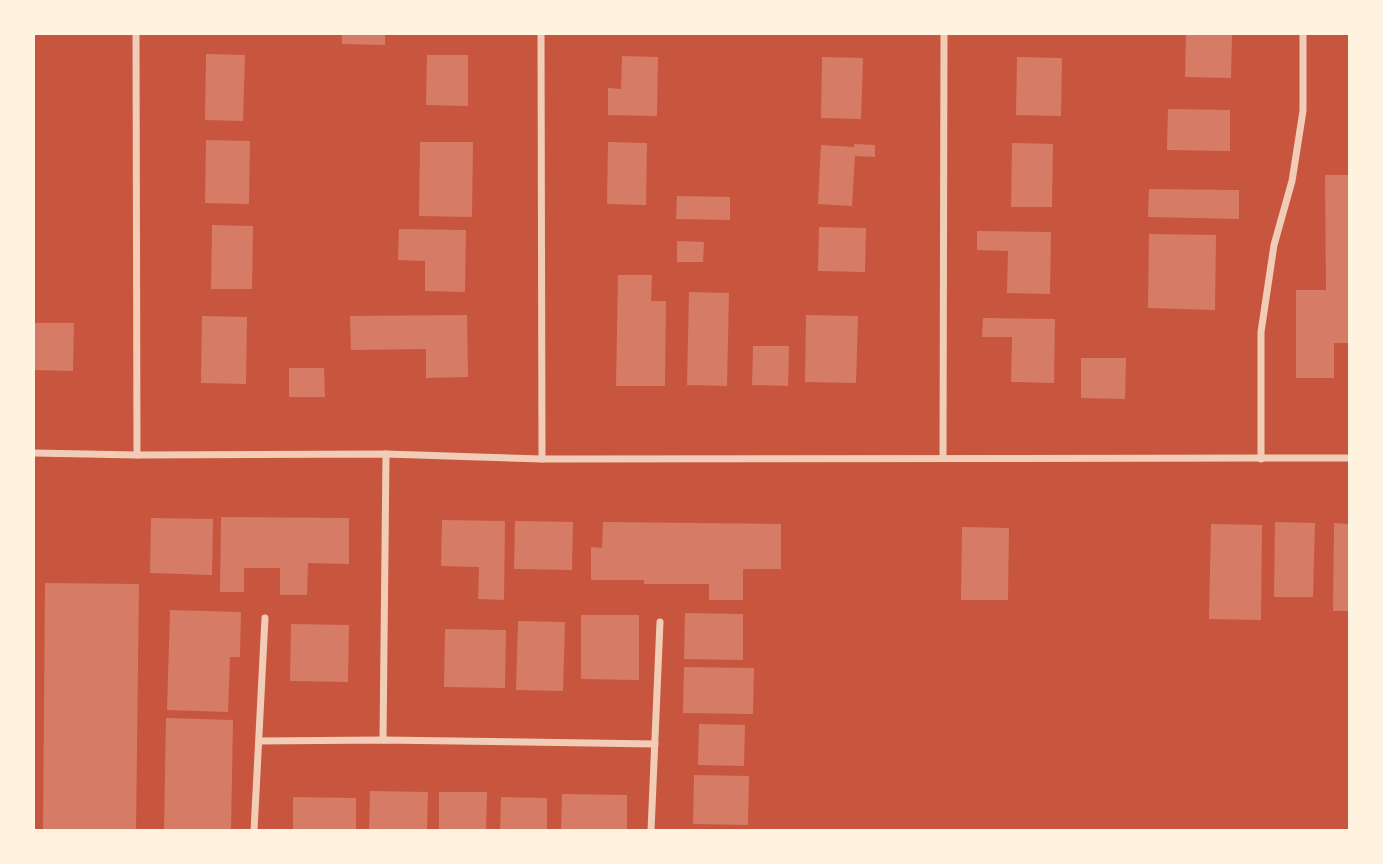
<svg xmlns="http://www.w3.org/2000/svg" width="1383" height="864" font-family="'Noto Serif',serif">
<rect width="100%" height="100%" fill="#c8553d"/>
<!-- building -->
<g fill="#d67c66">
<path d="M342,33H385V45L342,44Z"/>
<path d="M1186,33L1232,34L1231,78L1185,77Z"/>
<path d="M206,54L245,55L243,121L205,120Z"/>
<path d="M427,55H468V106L426,105Z"/>
<path d="M622,56L658,57L657,116L608,115V88L621,89Z"/>
<path d="M822,57L863,58L861,119L821,118Z"/>
<path d="M1017,57L1062,58L1061,116L1016,115Z"/>
<path d="M1168,109L1230,110V151L1167,150Z"/>
<path d="M206,140L250,141L249,204L205,203Z"/>
<path d="M420,142H473L472,217L419,216Z"/>
<path d="M608,142L647,143L646,205L607,204Z"/>
<path d="M1012,143L1053,144L1052,207H1011Z"/>
<path d="M854,144L875,145V157L855,156L852,206L818,204L821,145L854,147Z"/>
<path d="M1325,175H1350V343H1334V378H1296V290H1326Z"/>
<path d="M1149,189L1239,190V219L1148,217Z"/>
<path d="M677,196L730,197V220L676,219Z"/>
<path d="M212,225L253,226L252,289H211Z"/>
<path d="M819,227L866,228L865,272L818,271Z"/>
<path d="M399,229L466,230L465,292L425,291V261L398,260Z"/>
<path d="M977,231L1051,232L1050,294L1007,293L1008,251L977,250Z"/>
<path d="M1149,234L1216,235L1215,310L1148,308Z"/>
<path d="M677,241L704,242L703,262H677Z"/>
<path d="M618,275H652L651,301H666L665,386H616Z"/>
<path d="M689,292L729,293L727,386L687,385Z"/>
<path d="M467,315L468,377L426,378V349L351,350L350,316Z"/>
<path d="M806,315L858,316L856,383L805,382Z"/>
<path d="M202,316L247,317L246,384L201,383Z"/>
<path d="M983,318L1055,319L1054,383L1011,382L1012,337H982Z"/>
<path d="M33,323H74L73,371L33,370Z"/>
<path d="M753,346H789L788,386L752,385Z"/>
<path d="M1081,358H1126L1125,399L1081,398Z"/>
<path d="M289,368H324L325,397H289Z"/>
<path d="M221,517L349,518V564L308,563L307,595H280V568H244V592H220Z"/>
<path d="M151,518L213,519L212,575L150,573Z"/>
<path d="M442,520L505,521L504,600L478,599L479,567L441,566Z"/>
<path d="M515,521L573,522L572,570L514,569Z"/>
<path d="M603,522L781,524V569H743V600H709V584H644V580H591V547L602,548Z"/>
<path d="M1275,522L1315,523L1313,597H1274Z"/>
<path d="M1334,523L1350,524V611H1333Z"/>
<path d="M1211,524L1262,525L1261,620L1209,619Z"/>
<path d="M962,527L1009,528L1008,600H961Z"/>
<path d="M45,583L139,584L136,831H43Z"/>
<path d="M170,610L241,612L240,657H230L228,712L167,710Z"/>
<path d="M685,613L743,614V660L684,659Z"/>
<path d="M581,615H639V680L581,679Z"/>
<path d="M518,621L565,622L563,691L516,690Z"/>
<path d="M291,624L349,625L348,682L290,681Z"/>
<path d="M445,629L506,630L505,688L444,687Z"/>
<path d="M684,667L754,668L753,714L683,713Z"/>
<path d="M166,718L233,720L231,831H164Z"/>
<path d="M699,724L745,725L744,766L698,765Z"/>
<path d="M694,775L749,776L748,825L693,824Z"/>
<path d="M370,791L428,792L427,831H369Z"/>
<path d="M439,792H487L486,831H439Z"/>
<path d="M562,794L627,795V831H561Z"/>
<path d="M293,797L356,798V831H293Z"/>
<path d="M501,797L547,798V831H500Z"/>
</g>
<g fill="none" stroke-linecap="round" stroke-linejoin="round">
<!-- minor -->
<g stroke="#f1ccb7" stroke-width="7">
<path d="M136,33L137,455"/>
<path d="M541,33L542,459"/>
<path d="M33,453L137,455L386,454L542,459L1350,458"/>
<path d="M943,458L944,33"/>
<path d="M1261,459V332L1274,245L1292,181L1303,111V33"/>
<path d="M383,740L386,454"/>
<path d="M259,741L383,740L655,744"/>
<path d="M254,831L265,618"/>
<path d="M651,831L660,622"/>
</g>
</g>
<!-- border -->
<rect width="1383" height="864" fill="none" stroke="#fff3e0" stroke-width="70"/>
</svg>
